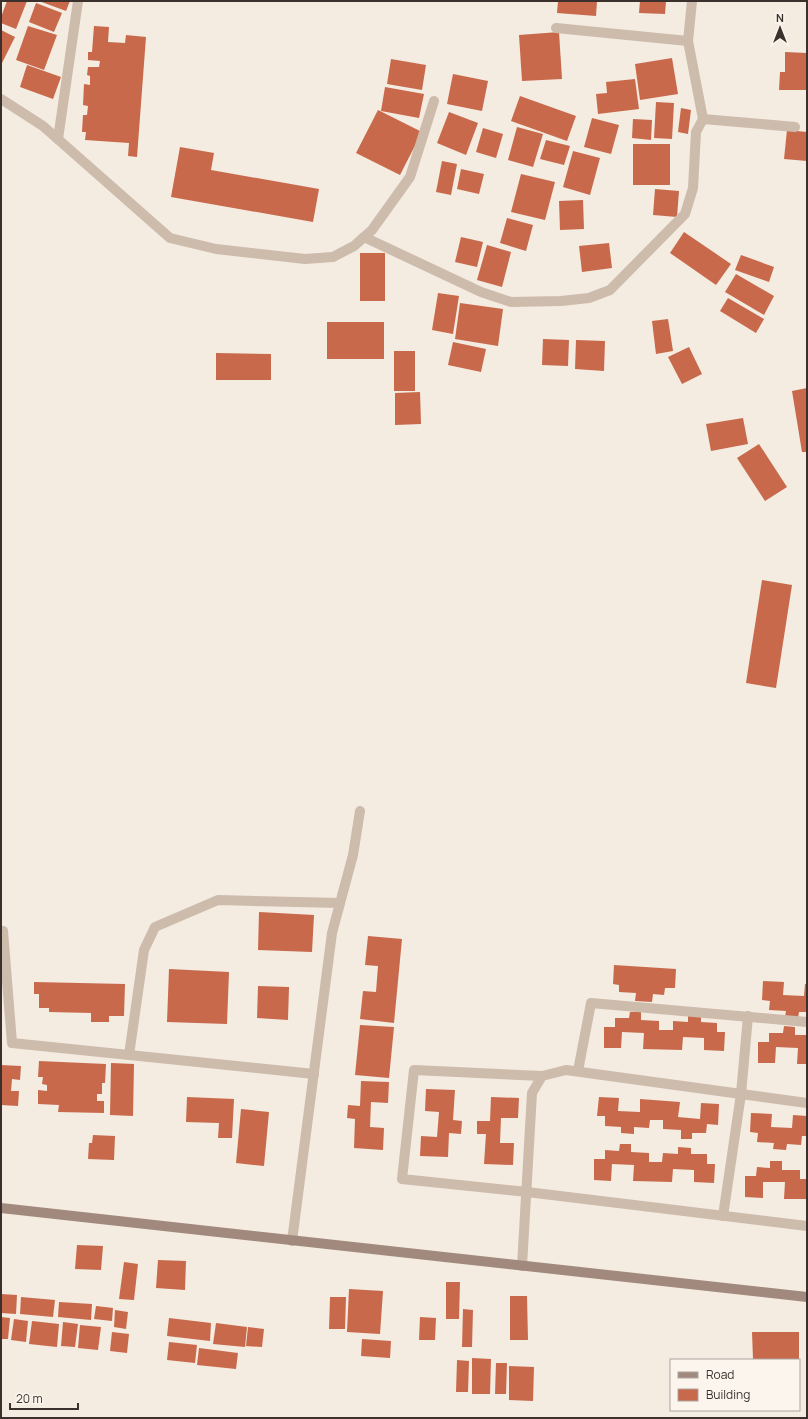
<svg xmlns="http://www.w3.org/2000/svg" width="808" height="1419" font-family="Manrope,sans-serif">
<rect width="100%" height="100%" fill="#f4ebe1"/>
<!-- building -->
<g fill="#c8694b">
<path d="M7,1H27L16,29L1,23V17Z"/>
<path d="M39,1H70L66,11Z"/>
<path d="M558,1H597L596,16L557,13Z"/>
<path d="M640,1H666L665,14L639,13Z"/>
<path d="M36,3L62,13L54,32L29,22Z"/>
<path d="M28,26L57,35L44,70L16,60Z"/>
<path d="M94,26L109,27L108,42L125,43L126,35L146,37L137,157L128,156L129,143L85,140L86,132H82L83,115H87L88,106L83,105L84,84L90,85V76L87,75L88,67H99L100,61L88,60V52H92Z"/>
<path d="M1,30L15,37L1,65Z"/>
<path d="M559,32L562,79L522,81L519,35Z"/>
<path d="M785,52L807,53V90H779L780,72H785Z"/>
<path d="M672,58L678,94L640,100L635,64Z"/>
<path d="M391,59L426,65L422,90L387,84Z"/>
<path d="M27,65L61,77L53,99L20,87Z"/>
<path d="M453,74L488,81L482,111L447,104Z"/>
<path d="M635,79L639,109L598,114L596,94L607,93L606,82Z"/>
<path d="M385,87L424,94L419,118L381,111Z"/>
<path d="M520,96L576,116L567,141L511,121Z"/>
<path d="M656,102L674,103L672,139L654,138Z"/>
<path d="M681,108L691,110L688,134L678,132Z"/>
<path d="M378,110L422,132L400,175L356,153Z"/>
<path d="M449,112L478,123L466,155L437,143Z"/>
<path d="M592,118L619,125L611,154L584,147Z"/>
<path d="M633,119L652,120L651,140L632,138Z"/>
<path d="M517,127L543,134L533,167L508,160Z"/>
<path d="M483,128L503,134L496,158L476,152Z"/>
<path d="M787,130L807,132V161L784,159Z"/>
<path d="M546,140L570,146L564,165L540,159Z"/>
<rect x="633" y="144" width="37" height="41"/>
<path d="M180,147L214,153L211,170L319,189L313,222L171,197Z"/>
<path d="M573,151L600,158L590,195L563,187Z"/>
<path d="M442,161L457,164L451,195L436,192Z"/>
<path d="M461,169L484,174L479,194L457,189Z"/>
<path d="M521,174L555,182L545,220L511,212Z"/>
<path d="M655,189L679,191L677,217L653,215Z"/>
<path d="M583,200L584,229L560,230L559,201Z"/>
<path d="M507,218L533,225L526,251L500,243Z"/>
<path d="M684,232L731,264L716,285L670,253Z"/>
<path d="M461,237L483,242L477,267L455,262Z"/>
<path d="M609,243L612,268L582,272L579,246Z"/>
<path d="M487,245L511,252L502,287L477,280Z"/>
<rect x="360" y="253" width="25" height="48"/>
<path d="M741,255L774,267L769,282L735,270Z"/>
<path d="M736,274L774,296L764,315L725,292Z"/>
<path d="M438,293L459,296L453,334L432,330Z"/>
<path d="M728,298L764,319L756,333L720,311Z"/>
<path d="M460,303L503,309L498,346L455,339Z"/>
<path d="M668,319L673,351L656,354L652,321Z"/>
<rect x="327" y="322" width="57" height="37"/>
<path d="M543,339L569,340L568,366L542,365Z"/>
<path d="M576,340L605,341L604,371L575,369Z"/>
<path d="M453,342L486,349L481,372L448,365Z"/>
<path d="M689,347L702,374L682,384L668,357Z"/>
<rect x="394" y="351" width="21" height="40"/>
<path d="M216,353L271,354V380H216Z"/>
<path d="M807,388V452H802L792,391Z"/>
<path d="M420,392L421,424L395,425V393Z"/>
<path d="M743,418L748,444L711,451L706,424Z"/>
<path d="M759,444L787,487L765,501L737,458Z"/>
<path d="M762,580L792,585L776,688L746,683Z"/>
<path d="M259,912L314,915L312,952L258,950Z"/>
<path d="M368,936L402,939L394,1023L360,1019L363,991L376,992L378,966L365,965Z"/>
<path d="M614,965L676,969L675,988H665L664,995L653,994L652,1002L635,1001L636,993L619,992V985L613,984Z"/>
<path d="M169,969L229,972L227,1024L167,1022Z"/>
<path d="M763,981L784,982L783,995L804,996L805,984H807V1012H799L798,1018L785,1017L786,1011L769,1010L770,1001L762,1000Z"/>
<path d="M34,982L125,984L124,1016H109V1022H91V1013L49,1012V1008H39V994H34Z"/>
<path d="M258,986L289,987L288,1020L257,1018Z"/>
<path d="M630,1012H641V1020L659,1021V1030H673V1021L688,1022V1015H701V1022L717,1023V1032H725L724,1051L704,1050V1038L683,1037L682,1050L643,1049L644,1033L622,1032L621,1048H604V1027H615V1018H629Z"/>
<path d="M360,1025L394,1027L389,1078L355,1075Z"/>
<path d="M784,1026L795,1027V1035H807V1064H797L798,1048L776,1047L775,1063H758V1042H769V1033H783Z"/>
<path d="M39,1061L106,1064L105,1083H102V1094H97V1101H104V1113L58,1112L59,1105L38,1104V1090L47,1091V1085L42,1084L43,1077H38Z"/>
<path d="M111,1063L134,1064L133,1116L110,1115Z"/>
<path d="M1,1065L21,1066L20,1080L12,1079L11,1091H19L18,1106L1,1105Z"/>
<path d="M361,1081L389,1082L388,1103L371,1102L370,1127L384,1128L383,1150L354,1148L355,1119L347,1118L348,1105L360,1106Z"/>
<path d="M426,1089L455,1090L453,1120L462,1121L461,1134L449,1133L448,1157L420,1156L421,1136L437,1137L439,1112L425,1111Z"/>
<path d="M187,1097L234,1099L232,1138H218L219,1123L186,1122Z"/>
<path d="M491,1097L519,1098L518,1118H501L500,1143H514L513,1165L484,1164L486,1134H477V1121H490Z"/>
<path d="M599,1097L619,1098L618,1111L640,1112V1099L680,1102L678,1117L700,1119L701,1103L719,1104L718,1125L707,1124L706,1133H692V1139H681V1130L663,1129V1120H650L649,1128L634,1127V1134L621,1133V1127L605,1126V1116H597Z"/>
<path d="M241,1109L269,1112L264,1166L236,1163Z"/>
<path d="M751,1113L772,1114L771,1127L792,1128L793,1115L807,1116V1136H802L801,1145L787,1144L786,1150L773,1149L774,1143L757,1142L758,1133L750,1132Z"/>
<path d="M93,1135L115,1136L114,1160L88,1159L89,1143H92Z"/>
<path d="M620,1144H631V1152L649,1153V1162H662L663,1153L678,1154V1147L691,1148V1154H707V1164H715L714,1183L694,1182V1170L673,1169L672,1182L633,1181L634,1165L612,1164L611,1181L594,1180V1159H605V1150L619,1151Z"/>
<path d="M770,1161H782V1170H800V1179H807V1199H784L785,1182H763V1198L745,1197V1176H756L757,1167L770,1168Z"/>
<path d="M77,1245L103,1246L101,1270L75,1269Z"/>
<path d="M158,1260L186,1261L185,1290L156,1288Z"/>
<path d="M124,1262L138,1264L134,1300L119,1299Z"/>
<path d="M446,1282H460L459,1319H446Z"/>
<path d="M349,1289L383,1291L380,1334L347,1332Z"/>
<path d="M1,1294L17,1295L16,1314L1,1313Z"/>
<path d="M510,1296H527L528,1340H510Z"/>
<path d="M21,1297L55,1300L53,1317L20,1314Z"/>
<path d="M330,1297H346L345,1329H329Z"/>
<path d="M59,1302L92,1304L91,1320L58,1317Z"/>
<path d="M96,1306L113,1308L112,1321L94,1319Z"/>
<path d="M463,1309L473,1310L472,1347H462Z"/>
<path d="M115,1310L128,1312L126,1329L114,1327Z"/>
<path d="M1,1317L10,1318L8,1339H1Z"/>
<path d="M420,1317L436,1318L435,1340H419Z"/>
<path d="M169,1318L211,1323L210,1341L167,1336Z"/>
<path d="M14,1319L28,1321L26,1342L11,1340Z"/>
<path d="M32,1321L59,1324L57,1347L29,1344Z"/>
<path d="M63,1322L78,1324L75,1347L61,1346Z"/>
<path d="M216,1323L247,1327L245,1347L213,1344Z"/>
<path d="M80,1325L101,1327L98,1350L78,1348Z"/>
<path d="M248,1327L264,1329L262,1347L246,1346Z"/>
<path d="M112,1332L129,1334L127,1353L110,1351Z"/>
<path d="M752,1332H799V1359H753Z"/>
<path d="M362,1339L391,1341L390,1358L361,1356Z"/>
<path d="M169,1342L197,1345L195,1363L167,1360Z"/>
<path d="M199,1348L238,1353L236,1369L197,1365Z"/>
<path d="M472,1358L491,1359L490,1394H472Z"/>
<path d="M457,1360L469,1361L468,1392H456Z"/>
<path d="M496,1363H507L506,1394H495Z"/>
<path d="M509,1366L534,1367L533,1401L509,1400Z"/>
</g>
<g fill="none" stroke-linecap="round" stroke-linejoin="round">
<!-- minor -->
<g stroke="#cdbbac" stroke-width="10">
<path d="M556,28L688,41"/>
<path d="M1,99L43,126L170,238L216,249L305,259L333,257L354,246L372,230L410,177L434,101"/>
<path d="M703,119L795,127"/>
<path d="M58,139L78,1"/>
<path d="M364,237L481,292L511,302L561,301L589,298L610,290L685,214L693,188L696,132L703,119L688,41L692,1"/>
<path d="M1,931H3L12,1043L314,1074"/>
<path d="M129,1055L144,950L155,927L218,900L340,903"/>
<path d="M578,1071L591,1003L807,1022"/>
<path d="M542,1076L414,1070L402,1179L527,1192L807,1226"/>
<path d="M723,1216L741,1094L748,1016"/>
<path d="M292,1241L332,933L353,855L360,811"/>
<path d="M522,1266L532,1093L542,1076L566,1070L807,1103"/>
</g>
<!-- secondary -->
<path stroke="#a18a7d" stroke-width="10" d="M1,1208L807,1297"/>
</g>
<!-- border -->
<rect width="808" height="1419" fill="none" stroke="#3b302b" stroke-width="4"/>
<!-- legend -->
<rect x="670" y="1359" width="130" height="52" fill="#fbf5ee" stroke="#aea6a0"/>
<rect x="678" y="1372" width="20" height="6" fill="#a18a7d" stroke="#aea6a0"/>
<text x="706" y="1379" font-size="12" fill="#3b302b">Road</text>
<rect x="678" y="1389" width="20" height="12" fill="#c8694b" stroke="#aea6a0"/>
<text x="706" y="1399" font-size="12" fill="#3b302b">Building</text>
<!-- north arrow -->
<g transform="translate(780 28)" stroke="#fbf5ee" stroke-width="3" paint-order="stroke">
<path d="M0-3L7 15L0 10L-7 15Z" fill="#3b302b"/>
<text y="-6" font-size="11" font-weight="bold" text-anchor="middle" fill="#3b302b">N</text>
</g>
<!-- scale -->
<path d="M10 1403v6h68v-6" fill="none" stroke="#3b302b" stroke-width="2"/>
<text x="16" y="1403" font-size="12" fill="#3b302b" stroke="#fbf5ee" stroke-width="3" paint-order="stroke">20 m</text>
</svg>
